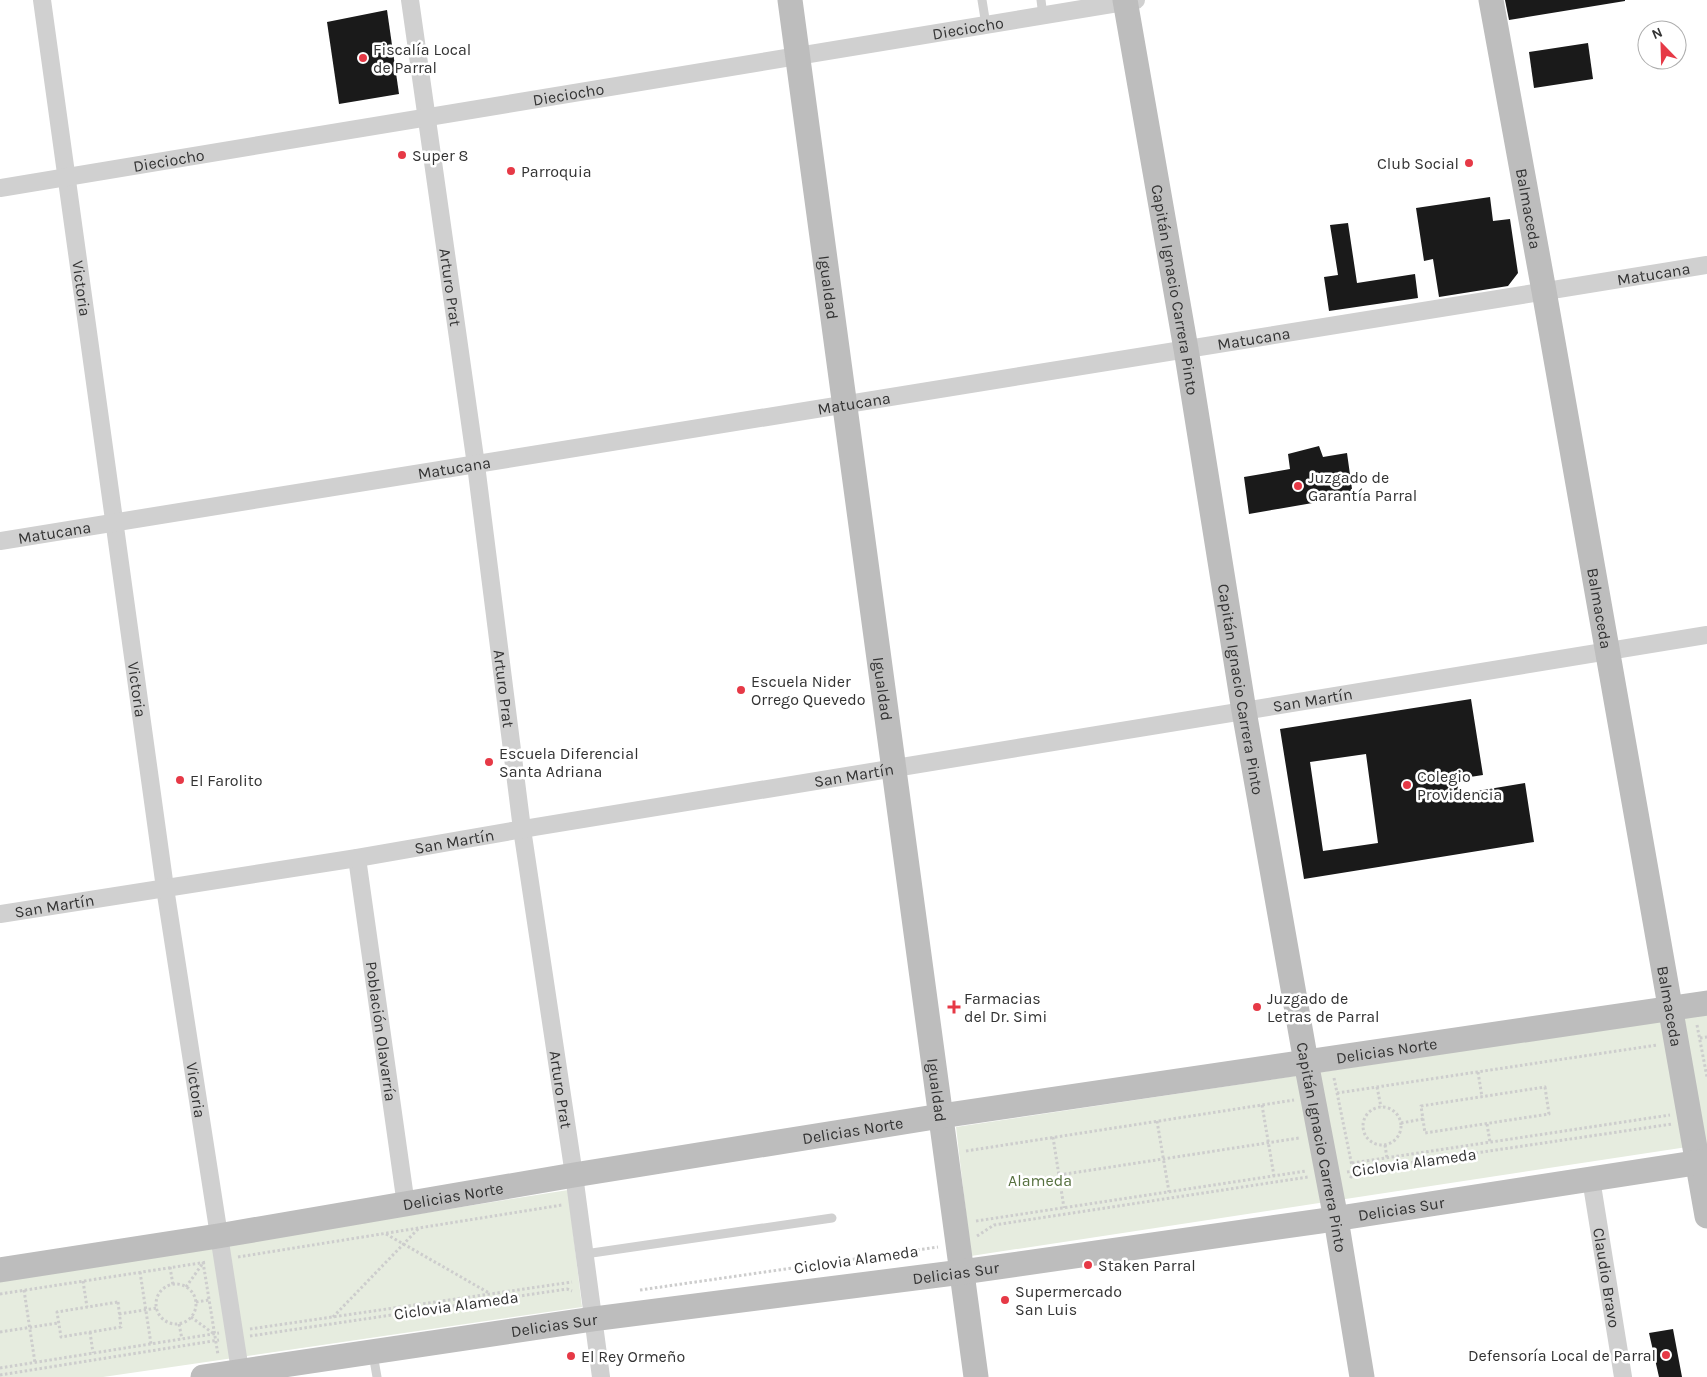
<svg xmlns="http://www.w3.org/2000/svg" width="1707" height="1377" font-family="Karla,sans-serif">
<rect width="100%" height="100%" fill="#fff"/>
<!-- green -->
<g fill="#e6ecdf">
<path d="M1707,1014V1144L971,1256L956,1127Z"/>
<path d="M568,1190L582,1307L103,1377H0V1281Z"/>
</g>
<!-- building -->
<g fill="#1a1a1a" fill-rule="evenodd">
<path d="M1505,0H1625V1L1509,20Z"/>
<path d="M387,10L399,94L339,104L327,22Z"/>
<path d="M1588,43L1593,79L1534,88L1529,52Z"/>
<path d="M1490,197L1493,221L1510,219L1518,273L1508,286L1439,297L1433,259L1424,261L1416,208Z"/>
<path d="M1348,223L1357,283L1415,274L1418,298L1329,311L1324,277L1338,275L1330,225Z"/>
<path d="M1319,446L1323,457L1347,453L1353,496L1249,514L1244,477L1290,469L1288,454Z"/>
<path d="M1471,699L1483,775L1457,779L1459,794L1525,783L1534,842L1304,879L1280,729ZM1366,754L1378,843L1323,851L1310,762Z"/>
<path d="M1673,1329L1682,1377H1659L1649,1333Z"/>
</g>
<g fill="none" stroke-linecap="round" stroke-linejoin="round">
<!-- path -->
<g stroke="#cdcdcd" stroke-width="3" stroke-dasharray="2.5 2.5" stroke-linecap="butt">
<path d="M1697,1025L1707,1077"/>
<path d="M1700,1038L1707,1037"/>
<path d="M1478,1072L1482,1097"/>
<path d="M1334,1078L1353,1171L1350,1180"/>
<path d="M1377,1087L1381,1107"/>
<path d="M1545,1087L1549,1114L1425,1133L1421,1106Z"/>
<path d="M1337,1093L1657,1045"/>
<path d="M1262,1105L1274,1176"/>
<circle cx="1382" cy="1126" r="19"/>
<path d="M1157,1121L1169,1192"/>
<path d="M1401,1123L1423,1119"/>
<path d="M1487,1124L1490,1142"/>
<path d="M1053,1137L1064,1208"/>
<path d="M1385,1145L1387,1158"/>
<path d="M966,1151L1294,1100"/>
<path d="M1352,1163L1670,1115"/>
<path d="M1347,1172L1672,1124"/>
<path d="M1059,1175L1299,1138"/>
<path d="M976,1221L1306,1171"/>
<path d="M386,1234L489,1293"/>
<path d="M977,1236L994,1225L1308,1177"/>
<path d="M238,1257L562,1205"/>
<path d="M203,1262L218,1355"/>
<path d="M170,1267L173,1285"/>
<path d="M140,1272L151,1344"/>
<path d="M83,1281L87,1307"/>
<circle cx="176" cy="1304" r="20"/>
<path d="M186,1287L203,1263"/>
<path d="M24,1290L35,1363"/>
<path d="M640,1290L938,1247"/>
<path d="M0,1294L207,1262"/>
<path d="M118,1302L121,1327L61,1337L57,1312Z"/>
<path d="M196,1302L209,1300"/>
<path d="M119,1314L157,1308"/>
<path d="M191,1317L214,1334"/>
<path d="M333,1317L419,1228"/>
<path d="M179,1324L182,1339"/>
<path d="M250,1329L572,1282"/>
<path d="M0,1332L58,1323"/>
<path d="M90,1332L93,1353"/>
<path d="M250,1336L567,1289L572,1291"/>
<path d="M0,1368L219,1333"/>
<path d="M0,1375L219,1340"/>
</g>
<!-- lane -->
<g stroke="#d0d0d0" stroke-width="9">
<path d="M982,0L986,25"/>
<path d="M1041,0L1043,16"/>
<path d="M585,1254L832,1218"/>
<path d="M373,1354L377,1377"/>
</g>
<!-- street -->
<g stroke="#d0d0d0" stroke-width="18">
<path id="s1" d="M42,0L165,888L241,1377"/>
<path id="s2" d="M410,0L476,465L522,829L574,1175L601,1377"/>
<path id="s3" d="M0,188L1136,0"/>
<path id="s4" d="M0,541L1707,265"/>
<path id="s5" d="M357,858L406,1205"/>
<path id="s6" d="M0,914L357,858L535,827L1707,635"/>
<path id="s7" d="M1591,1179L1623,1377"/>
</g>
<!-- secondary -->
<g stroke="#bdbdbd" stroke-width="25">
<path id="s8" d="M790,0L976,1377"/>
<path id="s9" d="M1125,0L1186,349L1244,711L1306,1062L1336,1219L1362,1377"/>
<path id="s10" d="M1491,0L1544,291L1707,1216"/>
<path id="s11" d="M0,1270L218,1236L574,1175L941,1116L1707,1003"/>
<path id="s12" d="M203,1377L593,1319L962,1272L1320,1221L1707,1161"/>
</g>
</g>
<!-- markers -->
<g fill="#e63946" stroke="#fff" stroke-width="2">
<circle cx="363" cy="58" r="5"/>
<circle cx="402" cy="155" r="5"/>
<circle cx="1469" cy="163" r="5"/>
<circle cx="511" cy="171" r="5"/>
<circle cx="1298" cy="486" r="5"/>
<circle cx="741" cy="690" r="5"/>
<circle cx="489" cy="762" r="5"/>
<circle cx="180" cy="780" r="5"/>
<circle cx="1407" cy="785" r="5"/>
<path d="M951.5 999.5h5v5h5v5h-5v5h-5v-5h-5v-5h5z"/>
<circle cx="1257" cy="1007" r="5"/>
<circle cx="1088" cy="1265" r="5"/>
<circle cx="1005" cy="1300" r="5"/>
<circle cx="1666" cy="1355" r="5"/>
<circle cx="571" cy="1356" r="5"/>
</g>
<g text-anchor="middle" stroke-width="5" stroke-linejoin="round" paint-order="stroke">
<!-- street labels -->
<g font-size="16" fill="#333" stroke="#fff">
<text dy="6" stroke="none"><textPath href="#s3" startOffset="981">Dieciocho</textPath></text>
<text dy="6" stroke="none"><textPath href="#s3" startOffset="576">Dieciocho</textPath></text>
<text dy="6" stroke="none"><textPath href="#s3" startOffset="171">Dieciocho</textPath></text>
<text dy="6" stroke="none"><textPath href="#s10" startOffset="212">Balmaceda</textPath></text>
<text dy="6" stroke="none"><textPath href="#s4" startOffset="1675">Matucana</textPath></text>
<text dy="6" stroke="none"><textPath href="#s2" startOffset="290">Arturo Prat</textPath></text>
<text dy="6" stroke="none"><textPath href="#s8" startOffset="290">Igualdad</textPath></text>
<text dy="6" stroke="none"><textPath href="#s1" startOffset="291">Victoria</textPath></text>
<text dy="6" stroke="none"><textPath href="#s9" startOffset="294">Capitán Ignacio Carrera Pinto</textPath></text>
<text dy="6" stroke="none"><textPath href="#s4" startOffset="1270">Matucana</textPath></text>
<text dy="6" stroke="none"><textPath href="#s4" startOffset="865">Matucana</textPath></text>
<text dy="6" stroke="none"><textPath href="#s4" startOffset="460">Matucana</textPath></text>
<text dy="6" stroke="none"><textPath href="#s4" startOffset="55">Matucana</textPath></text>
<text dy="6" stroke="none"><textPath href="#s10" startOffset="618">Balmaceda</textPath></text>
<text dy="6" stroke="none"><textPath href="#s1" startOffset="696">Victoria</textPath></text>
<text dy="6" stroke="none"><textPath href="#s2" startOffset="695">Arturo Prat</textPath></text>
<text dy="6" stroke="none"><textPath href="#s8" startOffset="695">Igualdad</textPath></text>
<text dy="6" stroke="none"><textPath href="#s9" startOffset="699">Capitán Ignacio Carrera Pinto</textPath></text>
<text dy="6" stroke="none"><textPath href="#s6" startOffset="1330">San Martín</textPath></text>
<text dy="6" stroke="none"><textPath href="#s6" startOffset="865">San Martín</textPath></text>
<text dy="6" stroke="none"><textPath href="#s6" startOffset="460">San Martín</textPath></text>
<text dy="6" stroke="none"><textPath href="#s6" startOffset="55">San Martín</textPath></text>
<text dy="6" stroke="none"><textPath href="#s10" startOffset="1022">Balmaceda</textPath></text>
<text dy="6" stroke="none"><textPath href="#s5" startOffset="175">Población Olavarría</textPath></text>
<text dy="6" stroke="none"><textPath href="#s11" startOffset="1404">Delicias Norte</textPath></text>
<text dy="6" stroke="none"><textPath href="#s1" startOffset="1101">Victoria</textPath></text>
<text dy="6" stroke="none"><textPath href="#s2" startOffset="1100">Arturo Prat</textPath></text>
<text dy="6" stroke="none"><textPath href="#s8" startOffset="1100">Igualdad</textPath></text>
<text dy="6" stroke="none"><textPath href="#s11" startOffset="864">Delicias Norte</textPath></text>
<text dy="6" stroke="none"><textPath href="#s9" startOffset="1164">Capitán Ignacio Carrera Pinto</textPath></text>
<text transform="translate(1414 1162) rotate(-8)" y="6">Ciclovia Alameda</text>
<text dy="6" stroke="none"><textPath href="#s11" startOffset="459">Delicias Norte</textPath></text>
<text dy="6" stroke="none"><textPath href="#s12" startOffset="1210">Delicias Sur</textPath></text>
<text transform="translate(856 1259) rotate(-8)" y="6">Ciclovia Alameda</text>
<text dy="6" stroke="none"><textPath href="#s12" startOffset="760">Delicias Sur</textPath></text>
<text dy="6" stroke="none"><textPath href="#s7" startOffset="100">Claudio Bravo</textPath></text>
<text transform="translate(456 1305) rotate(-8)" y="6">Ciclovia Alameda</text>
<text dy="6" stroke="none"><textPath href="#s12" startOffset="355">Delicias Sur</textPath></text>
</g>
<!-- poi labels -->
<g font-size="16" fill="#333" stroke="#fff" text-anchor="start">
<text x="373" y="55">Fiscalía Local<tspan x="373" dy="18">de Parral</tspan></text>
<text x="412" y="161">Super 8</text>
<text x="1459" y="169" text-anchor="end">Club Social</text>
<text x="521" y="177">Parroquia</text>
<text x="1308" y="483">Juzgado de<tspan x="1308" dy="18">Garantía Parral</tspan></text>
<text x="751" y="687">Escuela Nider<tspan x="751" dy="18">Orrego Quevedo</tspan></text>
<text x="499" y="759">Escuela Diferencial<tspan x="499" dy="18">Santa Adriana</tspan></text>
<text x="1417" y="782">Colegio<tspan x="1417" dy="18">Providencia</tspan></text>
<text x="190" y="786">El Farolito</text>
<text x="964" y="1004">Farmacias<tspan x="964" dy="18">del Dr. Simi</tspan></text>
<text x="1267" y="1004">Juzgado de<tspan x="1267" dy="18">Letras de Parral</tspan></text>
<text x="1098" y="1271">Staken Parral</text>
<text x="1015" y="1297">Supermercado<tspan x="1015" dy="18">San Luis</tspan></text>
<text x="1656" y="1361" text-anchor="end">Defensoría Local de Parral</text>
<text x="581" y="1362">El Rey Ormeño</text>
</g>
<!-- park labels -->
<g font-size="16" fill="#56703f" stroke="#fff">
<text x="1040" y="1186">Alameda</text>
</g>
</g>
<!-- north arrow -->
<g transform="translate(1662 45) rotate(337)"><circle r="24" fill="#ffffff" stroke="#adadad"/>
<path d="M0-4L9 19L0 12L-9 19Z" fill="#e63946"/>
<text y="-8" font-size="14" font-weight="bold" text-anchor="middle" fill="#333333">N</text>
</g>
</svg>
